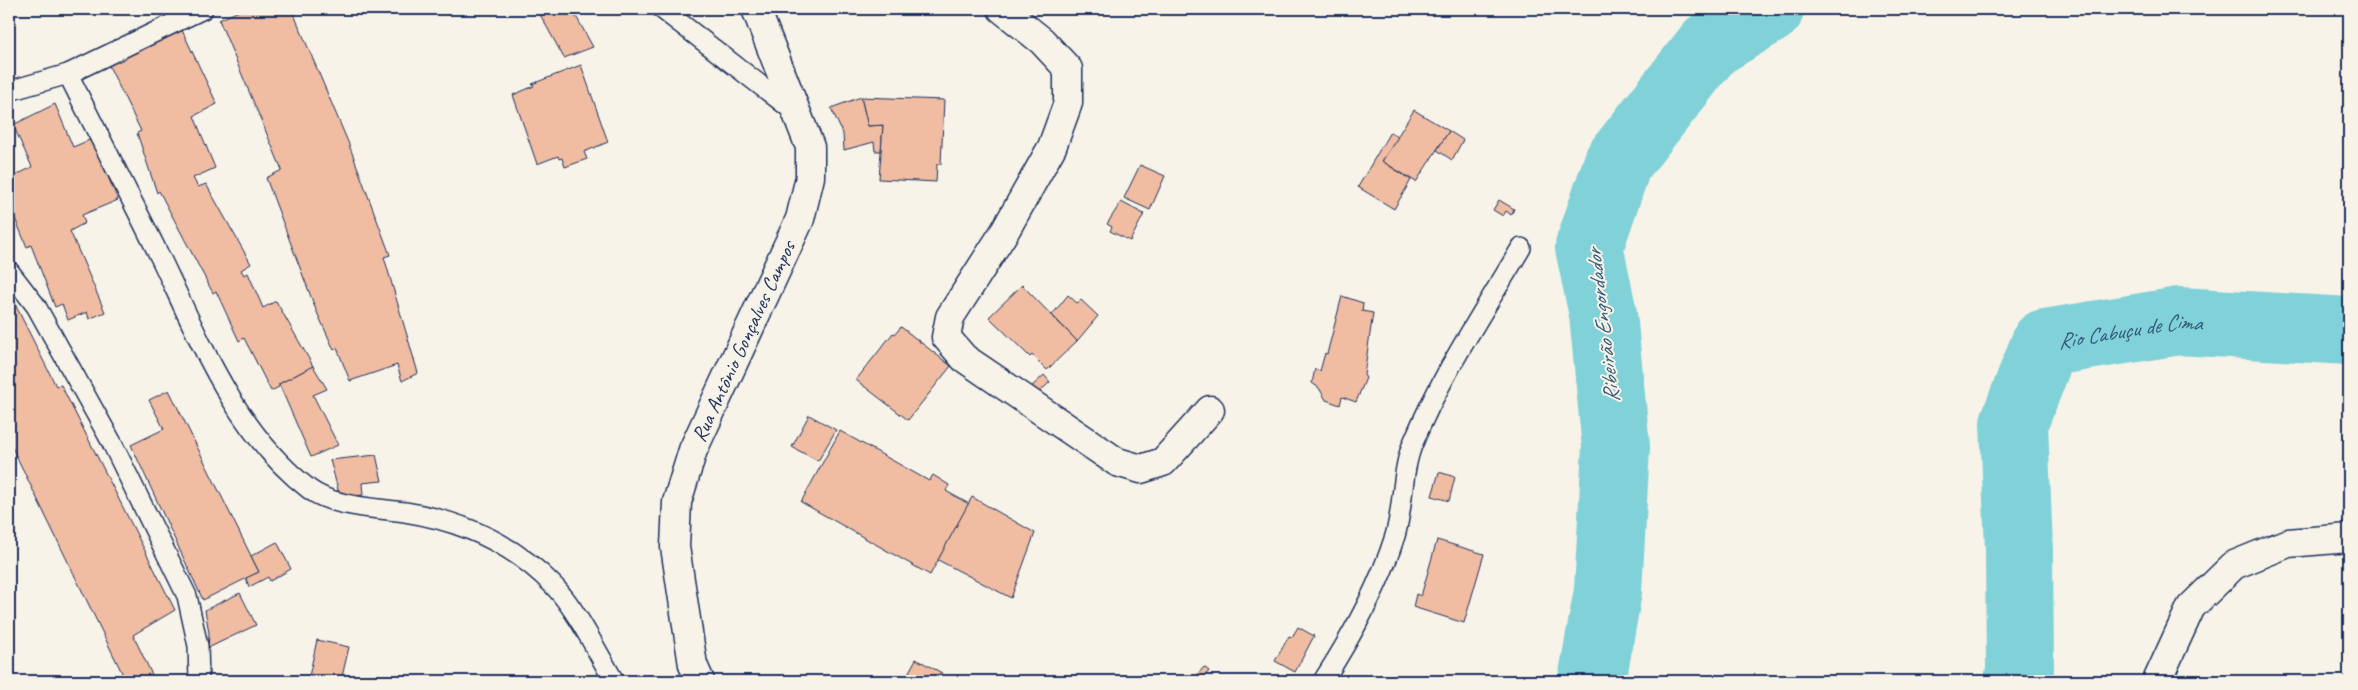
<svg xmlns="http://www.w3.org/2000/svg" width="2358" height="690" font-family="Caveat,sans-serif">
<rect width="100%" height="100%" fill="#f7f3e8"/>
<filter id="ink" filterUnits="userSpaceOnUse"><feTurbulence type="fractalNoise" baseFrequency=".02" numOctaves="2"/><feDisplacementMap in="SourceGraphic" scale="10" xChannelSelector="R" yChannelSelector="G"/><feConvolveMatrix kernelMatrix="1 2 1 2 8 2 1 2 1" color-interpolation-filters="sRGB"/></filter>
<g filter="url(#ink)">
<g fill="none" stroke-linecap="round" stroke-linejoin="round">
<!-- river -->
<g stroke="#80d1d8" stroke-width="68">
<path d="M1592,681L1608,591L1616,447L1603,314L1589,247L1618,162L1710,45L1770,9"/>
<path id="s1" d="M2018,681L2020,670L2019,550L2014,423L2045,343L2179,321L2349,331"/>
</g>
</g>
<!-- building -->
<g fill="#f0bca2" stroke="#1b2f5e">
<path d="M243,9H301L293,12L348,142L390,255L384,257L418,373L402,381L397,365L350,381L337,348L334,350L316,310L266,178L282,170L219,20Z"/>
<path d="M537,9H572L593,47L564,58Z"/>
<path d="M180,26L217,104L194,116L215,168L193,178L198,187L206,184L251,264L241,270L244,275L248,273L263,308L276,301L313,366L279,384V387L271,391L244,338L239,341L216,291L213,293L159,191L157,193L137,133L141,131L107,62Z"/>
<path d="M581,65L608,142L584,152L587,159L565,167L562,158L559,159L558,156L537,164L513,95L534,86L532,84Z"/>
<path d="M861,97L868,126L883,125L881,151H875L874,142L844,150L843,134L831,108Z"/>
<path d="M861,97L944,100L941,164H937L936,182L879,179L883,125L868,126Z"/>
<path d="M55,104L73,147L92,139L118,200L82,215L85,223L70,231L105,312L89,319L87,312L68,320L62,304L55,307L31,245L27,247L9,204V179L32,167L13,125Z"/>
<path d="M1414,110L1449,131L1416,182L1382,161Z"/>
<path d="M1449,131L1463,140L1452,160L1437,150Z"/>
<path d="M1390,132L1398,137L1382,161L1411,180L1394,209L1358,187Z"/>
<path d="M1140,165L1165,176L1150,210L1124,198Z"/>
<path d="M1499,200L1514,209L1511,215L1506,211L1503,216L1493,210Z"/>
<path d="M1121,202L1144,214L1130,241L1110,231L1112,227L1107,224Z"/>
<path d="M1022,285L1077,341L1047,370L1032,355L1030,357L989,317Z"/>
<path d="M9,292L56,386L61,385L175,610L133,635L155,681H126L9,441Z"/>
<path d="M1068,295L1077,303L1081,300L1098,316L1077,341L1052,315Z"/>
<path d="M1342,296L1363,303L1362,311L1373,313L1364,375L1366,378L1356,402L1342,397L1340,405L1326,400L1319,388L1312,383L1315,369L1320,371L1325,353L1327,354Z"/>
<path d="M901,327L951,366L908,420L856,380L893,333L895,334Z"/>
<path d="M313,366L327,389L313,395L338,445L311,457L279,384Z"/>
<path d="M1044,375L1050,382L1035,396L1029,389Z"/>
<path d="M169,390L259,572L203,600L131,445L164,429L149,400Z"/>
<path d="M809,415L836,430L818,461L792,447Z"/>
<path d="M840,431L929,481L933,475L949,485L946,491L969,504L930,575L801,502Z"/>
<path d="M376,455L382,481L362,483L363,495L340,497L330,460Z"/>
<path d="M1439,472L1455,477L1449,501L1432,496Z"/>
<path d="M972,497L1035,533L1011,598L938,560Z"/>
<path d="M1437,540L1484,554L1464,623L1413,607L1416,594L1421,596Z"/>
<path d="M277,542L291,569L270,581L268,577L249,587L246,578L259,572L251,556Z"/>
<path d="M240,593L256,625L208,648L209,633L205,610Z"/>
<path d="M1298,627L1314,636L1295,672L1275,661L1289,636L1292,637Z"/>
<path d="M317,640L349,647L341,681H308Z"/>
<path d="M916,659L942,673L937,681H904Z"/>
<path d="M1204,667L1209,671L1203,678L1208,681H1197L1201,677L1198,674Z"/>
</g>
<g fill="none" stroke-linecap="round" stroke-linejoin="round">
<!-- service casing -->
<g stroke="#1b2f5e" stroke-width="22">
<g id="service">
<path d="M662,9L795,112"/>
<path d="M68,74C99,136 131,198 162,261C200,341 236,433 309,489C332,507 376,508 405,512C462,521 513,543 554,586C577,610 597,652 614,681"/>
<path d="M9,91L68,74L203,9"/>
<path d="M9,271L36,306L111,441L187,596L198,646L199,681"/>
<path d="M1323,681C1352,636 1379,587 1395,536C1404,506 1401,472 1413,443C1441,375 1484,311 1521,248"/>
</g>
</g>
<!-- minor casing -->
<g stroke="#1b2f5e" stroke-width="31">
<g id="minor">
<path d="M1002,9L1042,41L1068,69V103L1052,147L1005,231L950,317L946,337L964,358L1117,462L1141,469L1163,462L1210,410"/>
<path id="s2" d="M700,681L693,665L675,547L677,502L693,450L800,219L810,177V147L756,9"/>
</g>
</g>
<!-- secondary casing -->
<g stroke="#1b2f5e" stroke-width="31">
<path id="secondary" d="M2157,681L2191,607L2234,565L2288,543L2349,538"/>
</g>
<!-- service -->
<use href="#service" stroke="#f7f3e8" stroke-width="19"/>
<!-- minor -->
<use href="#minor" stroke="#f7f3e8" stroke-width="28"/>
<!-- secondary -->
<use href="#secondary" stroke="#f7f3e8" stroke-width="28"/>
</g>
</g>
<g text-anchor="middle" stroke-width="4" stroke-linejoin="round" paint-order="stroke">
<!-- street labels -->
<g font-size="21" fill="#1b2f5e" stroke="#f7f3e8">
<text dy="7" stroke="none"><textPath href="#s2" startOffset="356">Rua Antônio Gonçalves Campos</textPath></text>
</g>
<!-- water labels -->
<g font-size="22" font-style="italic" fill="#34587c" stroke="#f7f3e8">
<text transform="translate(1602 326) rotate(-97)" y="8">Ribeirão Engordador</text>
<text dy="8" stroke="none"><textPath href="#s1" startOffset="430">Rio Cabuçu de Cima</textPath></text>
</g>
</g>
<!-- margin -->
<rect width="2358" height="690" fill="none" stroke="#f7f3e8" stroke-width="30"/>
<rect x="15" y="15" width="2328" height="660" fill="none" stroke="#1b2f5e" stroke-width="2" filter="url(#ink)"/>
</svg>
